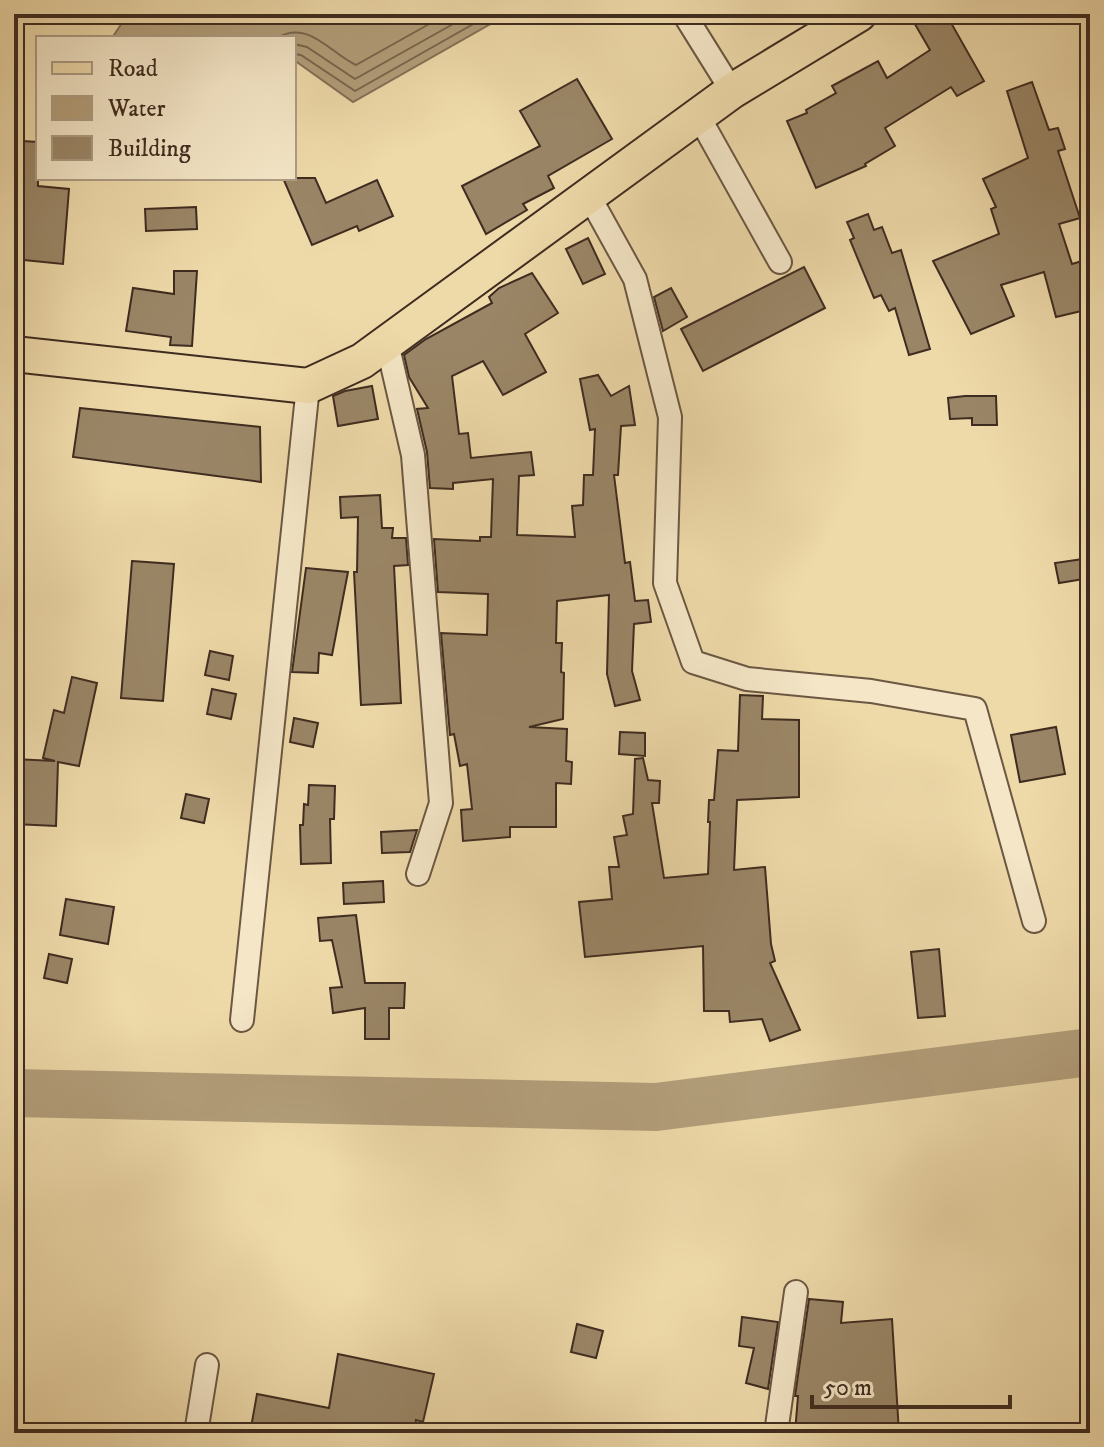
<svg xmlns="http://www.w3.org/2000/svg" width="1104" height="1447" font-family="'IM FELL DW Pica',serif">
<rect width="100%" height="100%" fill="#eed9a9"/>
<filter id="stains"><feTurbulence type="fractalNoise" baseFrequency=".0025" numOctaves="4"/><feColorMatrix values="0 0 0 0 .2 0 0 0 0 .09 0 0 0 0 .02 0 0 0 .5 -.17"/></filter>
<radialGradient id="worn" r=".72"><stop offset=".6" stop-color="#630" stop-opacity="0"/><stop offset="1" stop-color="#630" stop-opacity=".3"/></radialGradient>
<!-- water -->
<path fill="#b29e7a" stroke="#847056" stroke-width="2" d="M128,14H508L353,102L294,60V38H112Z"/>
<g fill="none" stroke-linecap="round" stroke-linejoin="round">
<!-- shore -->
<g stroke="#78654d" stroke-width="2">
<path d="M277,38C308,19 330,53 356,65L447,14"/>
<path d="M294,44L307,47L355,79L471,14"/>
<path d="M294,54L301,55L355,91L491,14"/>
</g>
<!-- river -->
<path stroke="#b29e7a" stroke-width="48" d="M14,1093L656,1107L1090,1052"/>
</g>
<!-- building -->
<g fill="#9a8667" stroke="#3f2c20" stroke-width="2">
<path d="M909,14H946L984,81L957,96L951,87L885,128L895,146L865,164L866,166L816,188L787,121L807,113L806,110L836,93L832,86L878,61L887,78L930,50Z"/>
<path d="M577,79L612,139L548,176L554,188L523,204L527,210L486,234L462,186L540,146L520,111Z"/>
<path d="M1032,82L1049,130L1058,128L1065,149L1058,151L1080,218L1059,224L1072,264L1082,261L1090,291V309L1056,317L1044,272L1001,285L1014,316L971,334L933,261L999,234L991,209L996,207L983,179L1028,158L1007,91Z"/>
<path d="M22,141L38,142V186L69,189L63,264L14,259Z"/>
<path d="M283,178H315L326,203L377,180L393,216L359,231L357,226L312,245Z"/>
<path d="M196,207L197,229L146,231L145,209Z"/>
<path d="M868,214L874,230L882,227L892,253L901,250L930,349L909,355L895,308L889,311L881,295L874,298L850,240L854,238L847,222Z"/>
<path d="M588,238L605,274L583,284L566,249Z"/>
<path d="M804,267L825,308L703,371L681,329Z"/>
<path d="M174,271H197L192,346L170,345L171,337L126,331L133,288L174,294Z"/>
<path d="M532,273L558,313L525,334L546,372L503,395L483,361L452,376L459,434L468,433L471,458L531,452L534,475L519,476L517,535L575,537L572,506L583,505L584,475H593L595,429L590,430L580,379L598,375L611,396L629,386L635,425L621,426L618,475H614L625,563L630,562L635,601L648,600L651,622L634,624L632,671L640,700L615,706L607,674L609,595L557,601L556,643H562L561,672L564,673L563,719L529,727L567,729L566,761L572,762L571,784L556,783V827H510V837L463,841L461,810L472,809L467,764L460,766L454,734L450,735L441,633L487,635L488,594L438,592L434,539L480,541V537H491L493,479L453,483V489L430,488L427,452L417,409L428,408L409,377L404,355L426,339L492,303L489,297L499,288Z"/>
<path d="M671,288L687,317L663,331L654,297Z"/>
<path d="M372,386L378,419L338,426L333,396L345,391Z"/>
<path d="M965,396H996L997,425H972V418L950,419L948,398Z"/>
<path d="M80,408L260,427L261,482L73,457Z"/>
<path d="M380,495L382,528H393L392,538H406L408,565L394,566L401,703L361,705L354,572H357L358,517L341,518L340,497Z"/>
<path d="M1090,558V578L1059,583L1055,563Z"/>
<path d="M132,561L174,564L163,701L121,698Z"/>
<path d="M306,568L348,572L332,655L319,653L318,673L292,672Z"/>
<path d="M210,651L233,656L229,680L205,675Z"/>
<path d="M72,677L97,683L79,766L58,762L56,826L14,824V759L55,761L43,758L54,710L64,713Z"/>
<path d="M212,689L236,694L231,719L207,714Z"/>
<path d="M740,695L763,696L762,719L799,720V797L737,800L734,870L765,867L771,944L775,961L770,963L800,1030L770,1041L762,1019L730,1022L729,1011H704L703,946L585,957L579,902L612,899L609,867H619L614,837L627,835L623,816L633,814L635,759L643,758L648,780L660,781L659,803H652L664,878L708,874L710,822H708L709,800H714L718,750L738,751Z"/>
<path d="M294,718L318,723L313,747L290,742Z"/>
<path d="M1056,727L1065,774L1020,782L1011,735Z"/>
<path d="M620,732L645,733V756L619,754Z"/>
<path d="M309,785L335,786L334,819H330L331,863L301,864L300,825H303L304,804L308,805Z"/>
<path d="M186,794L209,799L204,823L181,818Z"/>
<path d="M417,830L410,852L382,853L381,832Z"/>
<path d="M383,881L384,902L344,904L343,883Z"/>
<path d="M66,899L114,907L108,944L60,935Z"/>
<path d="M356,915L365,983H405L404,1008H389V1039H365V1008L333,1013L330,988L342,987L332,940L320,941L318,918Z"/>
<path d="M939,949L945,1016L918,1018L911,952Z"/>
<path d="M49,954L72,959L67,983L44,978Z"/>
<path d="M809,1299L843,1302L841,1323L892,1319L899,1433H795L798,1396H795Z"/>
<path d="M742,1317L778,1322L768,1389L746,1383L754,1348L739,1346Z"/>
<path d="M577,1324L603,1331L596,1358L571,1352Z"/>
<path d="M338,1354L434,1374L423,1422L416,1420L414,1433H250L257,1394L329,1408Z"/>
</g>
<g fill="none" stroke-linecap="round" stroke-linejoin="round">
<!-- street casing -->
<g stroke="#6b5742" stroke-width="26">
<g id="street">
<path d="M684,14L732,91"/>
<path d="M699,117L780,262"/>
<path d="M589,196L635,279L670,417L665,583L693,662L747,679L871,691L975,709L1034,921"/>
<path d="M387,343L413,455L441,803L418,874"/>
<path d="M242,1020L308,386"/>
<path d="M196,1433L207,1365"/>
<path d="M776,1433L796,1292"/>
</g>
</g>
<!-- primary casing -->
<g stroke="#3f2c20" stroke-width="38">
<path id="primary" d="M14,354L308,386L362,361L732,91L859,14"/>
</g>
<!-- street -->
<use href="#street" stroke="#f4e6c7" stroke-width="22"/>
<!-- primary -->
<use href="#primary" stroke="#eed9a9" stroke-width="34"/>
</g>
<!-- margin -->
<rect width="1104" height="1447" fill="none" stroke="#eed9a9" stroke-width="48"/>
<rect x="16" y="16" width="1072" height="1415" fill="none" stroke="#3f2c20" stroke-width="4"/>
<rect x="24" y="24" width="1056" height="1399" fill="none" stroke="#3f2c20" stroke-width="2"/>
<!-- legend -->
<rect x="36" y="36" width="260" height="144" fill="#f4e6c7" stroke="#ac9c84" stroke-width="2"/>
<rect x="52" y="62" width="40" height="12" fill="#eed9a9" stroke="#ac9c84" stroke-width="2"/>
<text x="108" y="76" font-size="24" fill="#3f2c20">Road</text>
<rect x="52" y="96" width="40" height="24" fill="#b29e7a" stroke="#ac9c84" stroke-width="2"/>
<text x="108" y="116" font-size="24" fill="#3f2c20">Water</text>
<rect x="52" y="136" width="40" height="24" fill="#9a8667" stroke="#ac9c84" stroke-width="2"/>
<text x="108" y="156" font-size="24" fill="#3f2c20">Building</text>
<!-- scale -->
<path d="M812 1395v12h198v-12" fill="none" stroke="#3f2c20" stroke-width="4"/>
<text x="824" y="1395" font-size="24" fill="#3f2c20" stroke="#f4e6c7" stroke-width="6" paint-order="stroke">50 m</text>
<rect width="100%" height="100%" filter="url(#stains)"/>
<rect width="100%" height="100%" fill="url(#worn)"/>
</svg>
